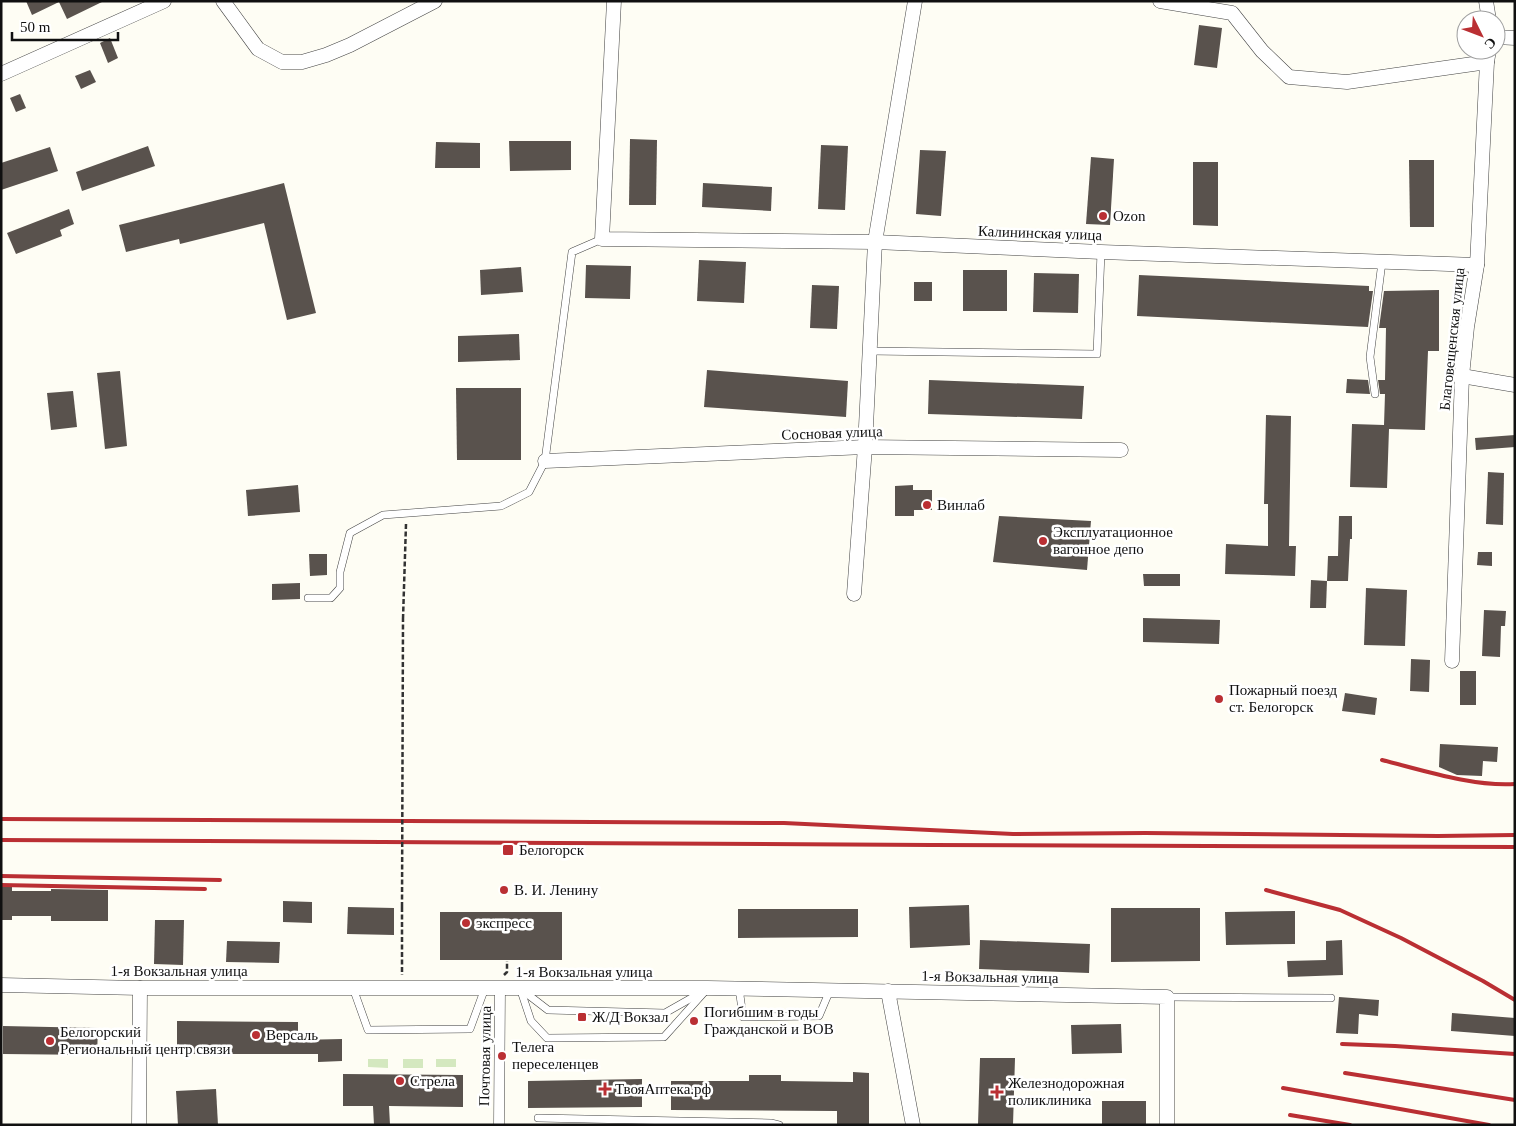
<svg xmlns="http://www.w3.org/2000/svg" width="1516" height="1126" font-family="'Times New Roman',serif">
<rect width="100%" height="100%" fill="#fefdf4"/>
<!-- green -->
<g fill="#d4e8bf">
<path d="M368,1059H388V1068L368,1067Z"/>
<rect x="403" y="1059" width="20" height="9"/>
<rect x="436" y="1059" width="20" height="8"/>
</g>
<!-- building -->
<g fill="#59524d">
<path d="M26,1H104L67,19L59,2L32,15Z"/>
<path d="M1199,25L1222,28L1217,68L1194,65Z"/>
<path d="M110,38L118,58L108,63L100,43Z"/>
<path d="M90,70L96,82L81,89L75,76Z"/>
<path d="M20,94L26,108L16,112L10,98Z"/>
<path d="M630,139L657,140L656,205H629Z"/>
<path d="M509,141H571V170L510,171Z"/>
<path d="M436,142L480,143V168H435Z"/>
<path d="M821,145L848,146L845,210L818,209Z"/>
<path d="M148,146L155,166L82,191L76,172Z"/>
<path d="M50,147L58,171L1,190V163Z"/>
<path d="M920,150L946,151L941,216L916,214Z"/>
<path d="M1091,157L1114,159L1110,225L1086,224Z"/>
<path d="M1409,160H1434V227H1410Z"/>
<path d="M1193,162H1218V226L1193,225Z"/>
<path d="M284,183L316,313L287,320L264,223L180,244L179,239L126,252L119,225Z"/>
<path d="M703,183L772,187L771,211L702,207Z"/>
<path d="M69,209L74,224L60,230L62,236L16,254L7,233Z"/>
<path d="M699,260L746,262L744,303L697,301Z"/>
<path d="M586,265L631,266L630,299L585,298Z"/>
<path d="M521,267L523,292L481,295L480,270Z"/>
<rect x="963" y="270" width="44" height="41"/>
<path d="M1034,273L1079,274L1078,313L1033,312Z"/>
<path d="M1139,275L1369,286V291H1373L1368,327L1137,316Z"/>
<rect x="914" y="282" width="18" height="19"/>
<path d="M812,285L839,286L837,329L810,328Z"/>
<path d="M1439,290V351H1428L1425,430L1389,429L1387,488L1350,487L1352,424L1384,425L1385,394H1380L1378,380H1385L1386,328H1379L1384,291Z"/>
<path d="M519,334L520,360L458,362V336Z"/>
<path d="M707,370L848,381L846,417L704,407Z"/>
<path d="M120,371L127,446L105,449L97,373Z"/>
<path d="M1347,379L1368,380L1370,394L1346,393Z"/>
<path d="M929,380L1084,386L1082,419L928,414Z"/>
<path d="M456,388H521V460H457Z"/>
<path d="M73,391L77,427L51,430L47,393Z"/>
<path d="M1266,415L1291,416L1289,546H1296L1295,576L1225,574L1226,544L1268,546V504H1264Z"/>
<path d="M1515,435V447L1476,450L1475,438Z"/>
<path d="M1488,472L1504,473L1503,525L1486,524Z"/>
<path d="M298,485L300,512L248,516L246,490Z"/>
<path d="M913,485V490H932V510H914V516H895V486Z"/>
<path d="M999,516L1091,521L1087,570L993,562Z"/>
<path d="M1339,516H1352V539H1350L1348,581H1327L1328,556H1338Z"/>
<path d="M1478,552H1492V566L1477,565Z"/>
<path d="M309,554H327V575L310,576Z"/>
<path d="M1143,574H1180V586H1144Z"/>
<path d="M1311,580L1327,581L1326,608H1310Z"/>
<path d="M300,583V599L272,600V584Z"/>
<path d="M1366,588L1407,590L1405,646L1364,645Z"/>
<path d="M1484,610L1506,611L1505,626H1501L1500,657L1482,656Z"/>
<path d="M1143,618L1220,620L1219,644L1143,642Z"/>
<path d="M1411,659L1430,660L1429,692L1410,691Z"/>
<rect x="1460" y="671" width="16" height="34"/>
<path d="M1345,693L1377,698L1375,715L1342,711Z"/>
<path d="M1440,744L1498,747L1497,762L1483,761L1482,776L1457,775L1439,767Z"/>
<path d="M1,887H12V891H51V889L108,890V921H51V916H12V920H1Z"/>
<path d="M283,901L312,902V923L283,922Z"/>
<path d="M969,905L970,945L910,948L909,907Z"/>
<path d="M348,907L394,908V935L347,934Z"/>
<path d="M1111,908H1200V961L1111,962Z"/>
<path d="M738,909H858V937L738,938Z"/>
<path d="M1295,911V944L1226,945L1225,912Z"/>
<rect x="440" y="912" width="122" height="48"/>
<path d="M155,920H184L183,965L154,964Z"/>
<path d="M980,940L1090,944L1089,973L979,969Z"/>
<path d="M1342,940L1343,975L1288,977L1287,961L1326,960V941Z"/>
<path d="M227,941L280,942L279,963L226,962Z"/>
<path d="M1339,997L1379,1000L1378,1016L1359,1014L1358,1034L1336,1033Z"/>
<path d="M1452,1013L1515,1018V1036L1451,1031Z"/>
<path d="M177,1021L298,1022V1040L342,1039V1061L318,1062V1054H177Z"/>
<path d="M1121,1024L1122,1053L1072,1054L1071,1025Z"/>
<path d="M3,1026L98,1028L97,1055L3,1054Z"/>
<path d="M980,1058H1015L1013,1125H978Z"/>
<path d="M853,1072L869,1073V1125H837V1111L671,1110V1081H749V1075H781V1081L853,1082Z"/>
<path d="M343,1074L463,1075V1107L389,1106L390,1125H374L373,1106H343Z"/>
<path d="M642,1079V1107L528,1108V1081Z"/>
<path d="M216,1089L218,1125H178L176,1091Z"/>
<rect x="1102" y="1101" width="44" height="24"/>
</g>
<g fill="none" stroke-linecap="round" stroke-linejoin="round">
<!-- service casing -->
<g stroke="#434343" stroke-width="8">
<g id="service">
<path d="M870,351L1097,354L1101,252"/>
<path d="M1375,394L1370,357L1382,262"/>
<path d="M308,598H331L340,588V572L350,533L383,515L501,506L529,492L545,461L572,252L602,239"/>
<path d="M353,988L368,1030L470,1029L485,988"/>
<path d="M520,988L531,1021L547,1038L664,1037L708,988"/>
<path d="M739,988L743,1017L819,1016L830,990"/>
<path d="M522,990L548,1010L665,1013L702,992"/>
<path d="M1167,997L1331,998"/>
<path d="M538,1118L771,1123L779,1125"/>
</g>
</g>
<!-- pedestrian casing -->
<g stroke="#434343" stroke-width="11">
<path id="pedestrian" d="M499,1125L500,988"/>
</g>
<!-- minor casing -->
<g stroke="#434343" stroke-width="15">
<g id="minor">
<path d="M223,1L258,49L282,62H302L326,55L350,45L435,1"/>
<path d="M614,1L602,239L875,242L1101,252L1477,265"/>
<path d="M1160,1L1232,13L1262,51L1289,77L1347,82L1487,62"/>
<path d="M1486,1L1489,20"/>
<path d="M1496,37L1515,38"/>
<path d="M1,74L164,1"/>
<path d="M1462,376L1515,385"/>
<path d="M545,461L865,447L1121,450"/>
<path d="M854,594L865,447L875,242L915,1"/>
<path d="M1452,661L1462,376L1467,327L1477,265L1487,62L1489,50"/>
<path d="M1,985L140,988H708L1167,997V1125"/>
<path d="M888,991L913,1125"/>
<path d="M139,1125L140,988"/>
</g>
</g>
<!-- path -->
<g stroke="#323232" stroke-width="2.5" stroke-dasharray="5 2.5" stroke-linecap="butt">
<path d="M403,619L406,524"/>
<path d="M402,907V975"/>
<path d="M504,975L507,972V961"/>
</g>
<!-- service -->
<use href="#service" stroke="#fff" stroke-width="7"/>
<!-- pedestrian -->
<use href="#pedestrian" stroke="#fff" stroke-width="10"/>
<!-- minor -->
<use href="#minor" stroke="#fff" stroke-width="14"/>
<!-- rail -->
<g stroke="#ba2f33" stroke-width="4">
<path d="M1382,760C1422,770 1474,787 1515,784"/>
<path d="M1,819L784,823L1013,834L1145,833L1438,836L1515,835"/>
<path d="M1,840L931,845L1515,847"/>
<path d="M1,876L220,880"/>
<path d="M1,885L205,889"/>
<path d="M1266,890L1340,910L1401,938L1483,981L1515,1000"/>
<path d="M1342,1044L1395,1046L1515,1054"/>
<path d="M1345,1073L1515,1100"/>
<path d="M1283,1088L1489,1125"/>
<path d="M1290,1115L1350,1125"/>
</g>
<!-- path-bridge -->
<path stroke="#323232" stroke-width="2.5" stroke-dasharray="5 2.5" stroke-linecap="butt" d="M402,907L403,619"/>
</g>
<!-- markers -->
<g fill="#ba2f33" stroke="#fff" stroke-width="2">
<circle cx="1103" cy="216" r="5"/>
<circle cx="927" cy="505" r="5"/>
<circle cx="1043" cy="541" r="5"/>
<circle cx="1219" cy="699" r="5"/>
<rect x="502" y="844" width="12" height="12" rx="2.5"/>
<circle cx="504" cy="890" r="5"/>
<circle cx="466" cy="923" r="5"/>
<rect x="577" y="1012" width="10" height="10" rx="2.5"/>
<circle cx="694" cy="1021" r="5"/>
<circle cx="256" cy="1035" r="5"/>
<circle cx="50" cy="1041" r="5"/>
<circle cx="502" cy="1056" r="5"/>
<circle cx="400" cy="1081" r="5"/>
<path d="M602.5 1081.5h5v5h5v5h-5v5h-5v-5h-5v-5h5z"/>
<path d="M994.5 1084.5h5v5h5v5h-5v5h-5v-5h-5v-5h5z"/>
</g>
<g text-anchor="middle" stroke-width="5" stroke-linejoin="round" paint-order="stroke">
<!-- poi labels -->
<g font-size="15" fill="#101010" stroke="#fff" text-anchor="start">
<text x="1113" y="221">Ozon</text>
<text x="937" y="510">Винлаб</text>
<text x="1053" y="537">Эксплуатационное<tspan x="1053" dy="17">вагонное депо</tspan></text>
<text x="1229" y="695">Пожарный поезд<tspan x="1229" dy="17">ст. Белогорск</tspan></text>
<text x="519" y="855">Белогорск</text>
<text x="514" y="895">В. И. Ленину</text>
<text x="476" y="928">экспресс</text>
<text x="704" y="1017">Погибшим в годы<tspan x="704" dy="17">Гражданской и ВОВ</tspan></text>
<text x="592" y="1022">Ж/Д Вокзал</text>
<text x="60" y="1037">Белогорский<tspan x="60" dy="17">Региональный центр связи</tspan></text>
<text x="266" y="1040">Версаль</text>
<text x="512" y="1052">Телега<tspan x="512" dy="17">переселенцев</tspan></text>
<text x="410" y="1086">Стрела</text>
<text x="1008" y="1088">Железнодорожная<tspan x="1008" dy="17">поликлиника</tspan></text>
<text x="615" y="1094">ТвояАптека.рф</text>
</g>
<!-- street labels -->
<g font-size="15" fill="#101010" stroke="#fff">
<text transform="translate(1040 233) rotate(2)" y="5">Калининская улица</text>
<text transform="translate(1452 339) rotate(-84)" y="5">Благовещенская улица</text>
<text transform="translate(832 433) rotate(-2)" y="5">Сосновая улица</text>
<text x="179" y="976">1-я Вокзальная улица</text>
<text x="584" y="977">1-я Вокзальная улица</text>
<text transform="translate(990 977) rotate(1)" y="5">1-я Вокзальная улица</text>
<text transform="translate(485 1056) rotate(-89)" y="5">Почтовая улица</text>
</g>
</g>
<!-- border -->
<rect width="1516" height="1126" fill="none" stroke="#101010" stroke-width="5"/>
<!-- north arrow -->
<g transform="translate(1481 35) rotate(132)"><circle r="24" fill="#ffffff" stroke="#9f9f9f"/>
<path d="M0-4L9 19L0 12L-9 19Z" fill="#ba2f33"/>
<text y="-8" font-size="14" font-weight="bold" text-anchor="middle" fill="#101010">С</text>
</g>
<!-- scale -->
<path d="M12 32v8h106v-8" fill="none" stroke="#101010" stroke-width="2.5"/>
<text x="20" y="32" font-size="15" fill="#101010" stroke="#ffffff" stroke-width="4" paint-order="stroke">50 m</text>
</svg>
